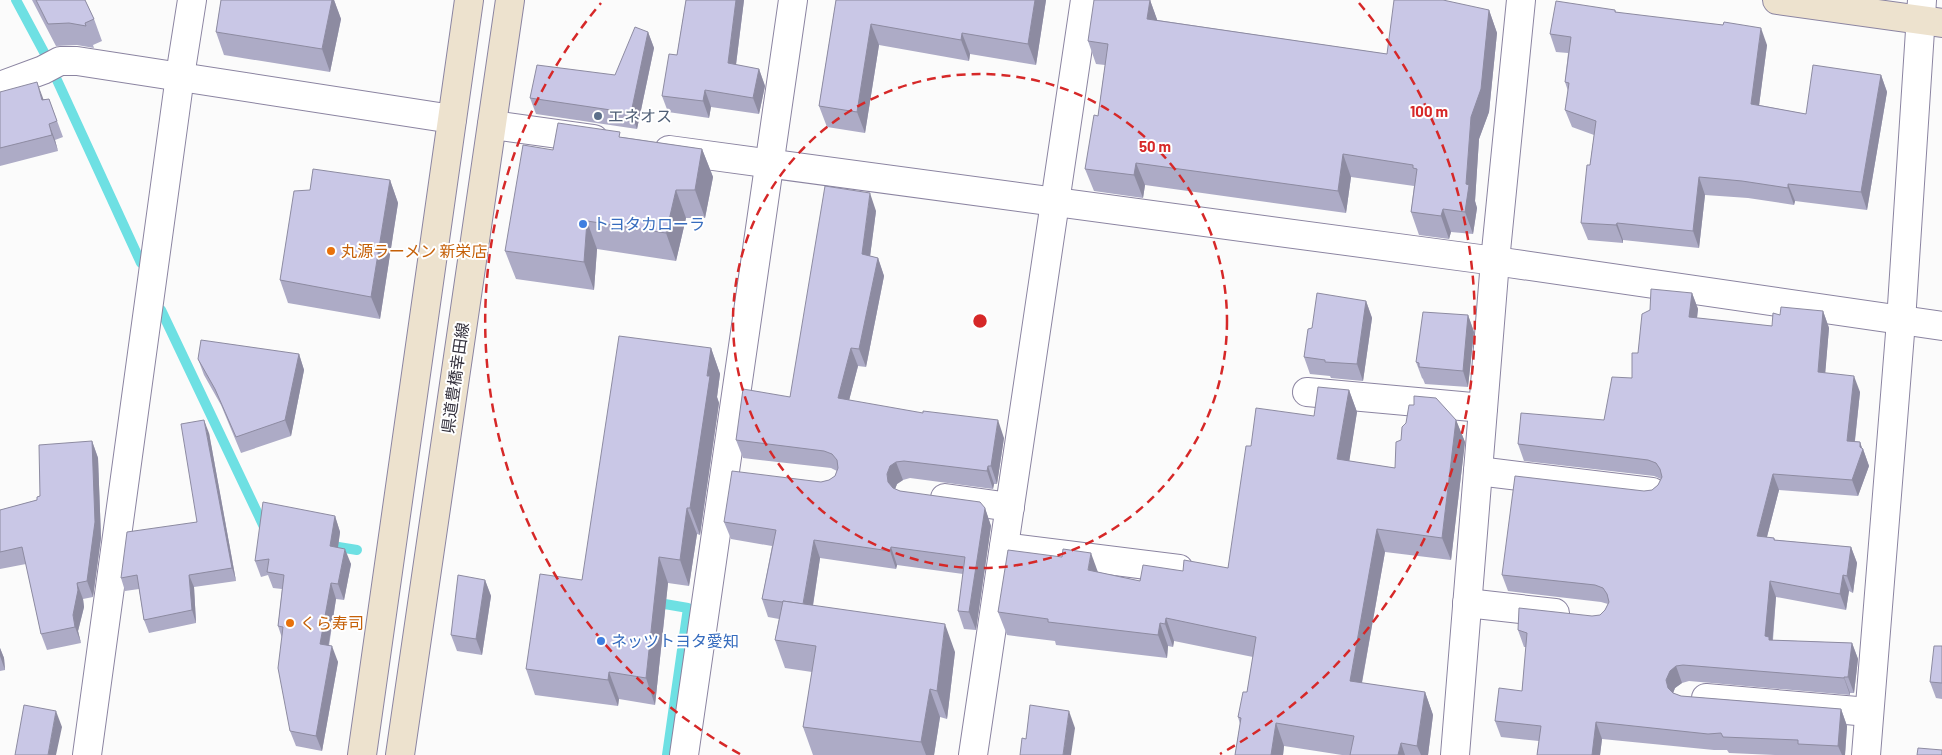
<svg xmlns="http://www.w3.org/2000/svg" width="1942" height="755" font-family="Barlow,'Noto Sans JP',sans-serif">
<rect width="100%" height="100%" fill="#fbfbfb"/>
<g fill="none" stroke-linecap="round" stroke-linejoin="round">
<!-- stream -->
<g stroke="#6ee0e3" stroke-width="10">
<path d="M16,0L45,54L141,263"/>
<path d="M161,310L266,531"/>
<path d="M326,545L357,550"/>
<path d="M653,602L688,608L667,755"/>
</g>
<!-- minor casing -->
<g stroke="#8b84a1" stroke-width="30">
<g id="minor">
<path d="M0,86L43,70L60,61H77L452,119"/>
<path d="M492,125L594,139"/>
<path d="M669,150L1495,261L1942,326"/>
<path d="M1307,392L1483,408"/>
<path d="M1478,471L1652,492"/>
<path d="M945,498L1010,507"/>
<path d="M1004,547L1179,569"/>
<path d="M1467,603L1555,613"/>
<path d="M1706,698L1869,712"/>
<path d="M87,755L180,76L192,0"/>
<path d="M684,755L793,0"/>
<path d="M973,755L1085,0"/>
<path d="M1455,755L1495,261L1521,0"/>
<path d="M1866,755L1901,321L1922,0"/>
</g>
</g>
<!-- secondary casing -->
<g stroke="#8b84a1" stroke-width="30">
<g id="secondary">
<path d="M1777,0L1942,23"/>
<path d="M362,755L469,0"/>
<path d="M400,755L510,0"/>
</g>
</g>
<!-- minor -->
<use href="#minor" stroke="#fff" stroke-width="28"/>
<!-- secondary -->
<use href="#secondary" stroke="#ede2ce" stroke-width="28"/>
</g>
<!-- wall -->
<g fill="#adabc6">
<path d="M32,0H85L94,19L102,41L93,45L94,48L77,45L56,46Z"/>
<path d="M221,0H334L341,19L330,72L224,55L216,32Z"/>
<path d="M686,0H744L736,65L759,69L765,86L759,114L711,107L709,118L668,112L662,96L677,55Z"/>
<path d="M836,0H1046L1036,65L970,54L969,61L879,45L865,133L827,127L819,106Z"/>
<path d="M1150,0L1157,20L1387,54L1489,10L1497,33L1489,112L1479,139L1475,201L1477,208L1473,234L1451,232L1449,239L1419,235L1411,212L1414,186L1351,177L1346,213L1145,185L1143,198L1094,191L1085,169L1098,116L1105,65L1096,64L1088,41Z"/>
<path d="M1615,10L1616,12L1767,45L1759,105L1806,114L1881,75L1887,92L1867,210L1795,201L1794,205L1748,198L1705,195L1699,248L1623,240V243L1588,240L1581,223L1590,165L1594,135L1572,127L1565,110L1568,91L1565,82L1568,53L1556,52L1550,34Z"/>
<path d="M648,32L654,48L637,129L536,114L530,98L615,75Z"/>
<path d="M0,92L43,99H49L63,137L55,140L58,151L0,166Z"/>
<path d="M622,137L702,149L713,177L705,218H686L676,261L597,249L594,290L516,279L505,251L553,150Z"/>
<path d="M390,180L398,203L380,319L288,303L280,280L310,190Z"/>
<path d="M876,211L870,256L878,258L884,276L866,367L858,366L849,400L1004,438L997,484H994L993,489L910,478L903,480L897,484L895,489L900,491L985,508L991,526L976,630L964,629L958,611L963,574L897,565L896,569L820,558L813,606L955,652L947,719L940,717L934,755H813L803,727L812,672L785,668L775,640L779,619L768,617L762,599L772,546L731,539L724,522L821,482L829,480L835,476L837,471L831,468L743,458L736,440L790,397Z"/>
<path d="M1692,293L1698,309L1697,318L1772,326L1780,315L1823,311L1829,328L1825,373L1860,392L1855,441L1860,442L1862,448L1863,449L1869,466L1858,496L1779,490L1767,537L1774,538L1775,540L1851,547L1857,563L1853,593L1849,591L1846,610L1776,597L1773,640L1852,643L1858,659L1854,693H1850V695L1689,681L1682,683L1675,688L1673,693L1681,696L1841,709L1847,726L1845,755H1775L1729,753L1727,750H1714L1602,739L1600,755H1537L1539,741L1501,737L1495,721L1522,691L1526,647H1524L1518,630L1600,615L1605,610L1608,604L1601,602L1508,591L1502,575L1644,491L1652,490L1658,485L1661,479L1654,476L1524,461L1518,444L1604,420L1632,378L1638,353Z"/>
<path d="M1366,301L1372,318L1363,381L1331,378L1330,376L1310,374L1304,357L1312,328Z"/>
<path d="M1468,315L1474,332L1468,387L1425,384L1423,379L1422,378L1416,362Z"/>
<path d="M711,348L720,374L717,397L719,403L700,535L697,534L689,586L668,583L655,705L619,699L618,706L535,695L526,669L582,580Z"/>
<path d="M299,354L304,370L291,436L241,453L221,405L204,375L198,359Z"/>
<path d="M1349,390L1357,412L1349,461L1395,468L1456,420L1465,442L1451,560L1385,552L1362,683L1425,692L1433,715L1428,755H1342L1284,746L1283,755H1235L1240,724L1238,717L1247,692L1253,657L1174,641L1173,647L1168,646L1167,658L1056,645L1055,641L1007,635L998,612L1098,572L1140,581L1183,571L1228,568L1251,446L1314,416Z"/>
<path d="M209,433L236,581L194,587L196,623L149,633L144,620L139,589L125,591L121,578L197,522Z"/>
<path d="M92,441L98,458L101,538L93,597L83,599L84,607L78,631L81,643L47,650L41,634L26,564L0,569V510L37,500L40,496Z"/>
<path d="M335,516L340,532L338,547L351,564L344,600L336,599L329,646L338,662L322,751L296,746L290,731L282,638L278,626L282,589L273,588L268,575L261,577L255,561Z"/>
<path d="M485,580L491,596L482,655L457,651L451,635Z"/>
<path d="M1942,646V699L1936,698L1930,682Z"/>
<path d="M0,648L4,658L5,670L0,671Z"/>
</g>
<!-- shaded-wall -->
<g fill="#8d8ba1">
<path d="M332,0H334L341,19L330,72L322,49Z"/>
<path d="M736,0H744L734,80L728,63Z"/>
<path d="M1035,0H1046L1036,65L1028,44Z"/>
<path d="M1150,0L1158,22L1147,19Z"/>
<path d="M1489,10L1497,33L1489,112L1479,139L1475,201L1477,208L1473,234L1465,212L1466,184L1471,117Z"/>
<path d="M871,24L879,45L865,133L857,112Z"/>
<path d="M1761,28L1767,45L1757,121L1751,104Z"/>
<path d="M648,32L654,48L637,129L631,113Z"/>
<path d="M962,33L970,54L969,61L961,40Z"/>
<path d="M759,69L765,86L759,114L753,98Z"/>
<path d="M1881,75L1887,92L1867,210L1861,192Z"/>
<path d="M37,82L43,98L47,116L42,100Z"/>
<path d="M705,90L711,107L709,118L703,101Z"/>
<path d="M49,124L55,140L58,151L52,135Z"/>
<path d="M702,149L713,177L705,218L695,190Z"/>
<path d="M1343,154L1351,177L1346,213L1338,191Z"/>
<path d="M1136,163L1145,185L1143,198L1134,175Z"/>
<path d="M1699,177L1705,195L1699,248L1693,231Z"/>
<path d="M390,180L398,203L380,319L371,297Z"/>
<path d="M1788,184L1795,201L1794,205L1788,188Z"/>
<path d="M676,190L686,218L676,261L666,233Z"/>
<path d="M870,193L876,211L868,272L862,254Z"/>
<path d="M1443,209L1451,232L1449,239L1441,216Z"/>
<path d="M587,221L597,249L594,290L584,262Z"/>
<path d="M1617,223L1623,240V243L1616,225Z"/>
<path d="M878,258L884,276L866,367L859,349Z"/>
<path d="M1692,293L1698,309L1695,334L1689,317Z"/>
<path d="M1366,301L1372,318L1363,381L1357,364Z"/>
<path d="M1823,311L1829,328L1824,388L1818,372Z"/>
<path d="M1468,315L1474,332L1468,387L1463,371Z"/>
<path d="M711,348L720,374L717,397L719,403L700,535L690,508Z"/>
<path d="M851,348L858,366L845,416L838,398Z"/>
<path d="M299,354L304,370L291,436L285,420Z"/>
<path d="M1854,376L1860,392L1853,457L1847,441Z"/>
<path d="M1349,390L1357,412L1346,482L1337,459Z"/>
<path d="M204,420L209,433L236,581L232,568Z"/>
<path d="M998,420L1004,438L997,484L991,466Z"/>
<path d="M1456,420L1465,442L1451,560L1442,538Z"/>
<path d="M92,441L98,458L101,538L93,597L87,581Z"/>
<path d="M1860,442L1863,451V449L1869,466L1858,496L1852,480L1860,447Z"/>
<path d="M896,462L903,480L897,484L894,492L888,482L887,474L890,466Z"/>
<path d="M988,466L994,484L993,489L987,471Z"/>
<path d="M1773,474L1779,490L1763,552L1757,536Z"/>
<path d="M687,508L697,534L689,586L680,560Z"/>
<path d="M985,508L991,526L976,630L969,612Z"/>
<path d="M335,516L340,532L336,562L330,546Z"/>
<path d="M1377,529L1385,552L1358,704L1350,681Z"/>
<path d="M814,540L820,558L810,624L803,606Z"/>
<path d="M891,547L897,565L896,569L890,551Z"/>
<path d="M1851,547L1857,563L1853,593L1847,576Z"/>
<path d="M345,549L351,564L344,600L338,584Z"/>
<path d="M1091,553L1099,575L1088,570Z"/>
<path d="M659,557L668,583L655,705L646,678Z"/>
<path d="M189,575L194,587L196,623L192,610Z"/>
<path d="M1843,575L1849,591L1846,610L1840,594Z"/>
<path d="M485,580L491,596L482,655L476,639Z"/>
<path d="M1770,581L1776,597L1772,645L1765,636Z"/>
<path d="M77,583L83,599L84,607L78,631L81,643L75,627L73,615Z"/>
<path d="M331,583L336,599L326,660L320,644Z"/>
<path d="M1166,618L1174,641L1173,647L1165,624Z"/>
<path d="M1160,623L1168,646L1167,658L1158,635Z"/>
<path d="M945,624L955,652L947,719L937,691Z"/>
<path d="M1852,643L1858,659L1854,693L1848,677Z"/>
<path d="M332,646L338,662L322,751L316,736Z"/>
<path d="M0,648L4,658L5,670L0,656Z"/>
<path d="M1676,666L1682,683L1675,688L1672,696L1668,688L1666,680L1670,671Z"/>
<path d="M609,672L619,699L618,706L608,680Z"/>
<path d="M1844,677L1850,693V695L1844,678Z"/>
<path d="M930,689L940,717L934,755H926L921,742Z"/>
<path d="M1425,692L1433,715L1428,755H1421L1417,746Z"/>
<path d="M1841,709L1847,726L1845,755H1842L1838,746Z"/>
<path d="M56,711L62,727L56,755H48Z"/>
<path d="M1069,711L1075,728L1071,755H1063Z"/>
<path d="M1596,722L1602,739L1600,755H1592Z"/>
<path d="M1276,723L1284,746L1283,755H1271Z"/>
<path d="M1401,743L1405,755H1398Z"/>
</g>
<!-- building -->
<g fill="#c9c7e6" stroke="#8d8ba1">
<path d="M36,0H85L94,19L85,23L86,26L69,23L48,24Z"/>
<path d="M221,0H332L322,49L216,32Z"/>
<path d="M686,0H736L728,63L759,69L753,98L705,90L703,101L662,96L669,54L677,55Z"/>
<path d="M836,0H1035L1028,44L962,33L961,40L871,24L857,112L819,106Z"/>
<path d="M1094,0H1150L1147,19L1387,54L1394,0H1443L1489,10L1481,89L1471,117L1466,184L1469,185L1465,212L1443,209L1441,216L1411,212L1417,169L1413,168V165L1343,154L1338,191L1136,163L1134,175L1085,169L1094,115L1098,116L1108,44L1088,41Z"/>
<path d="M1556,1L1615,10V12L1723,25L1724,22L1761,28L1751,104L1806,114L1813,65L1881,75L1861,192L1788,184V188L1742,181L1699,177L1693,231L1617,223L1616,225L1581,223L1587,165H1590L1596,121L1565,110L1569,83L1565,82L1571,37L1550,34Z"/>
<path d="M635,27L648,32L631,113L530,98L537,65L615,75Z"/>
<path d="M37,82L42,100L49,99L57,121L49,124L52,135L0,148V92Z"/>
<path d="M558,123L620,132L619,137L702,149L695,190H676L666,233L587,221L584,262L505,251L523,145L553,150Z"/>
<path d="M313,169L390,180L371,297L280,280L294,191L310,190Z"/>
<path d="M825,186L870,193L862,254L878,258L859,349L851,348L838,398L923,413V411L998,420L991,466H988L987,471L904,461L896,462L890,466L887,474L888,482L893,488L900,491L980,502L985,508L969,612L958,611L965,557L891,547L890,551L814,540L803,604L783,601L782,602L762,599L776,530L724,522L732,471L821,482L829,480L835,476L838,468L837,460L832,454L824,451L736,440L743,389L790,397Z"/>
<path d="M1651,289L1692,293L1689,317L1772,326L1773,313L1780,315L1781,307L1823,311L1818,372L1854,376L1847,441L1860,442V447L1863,449L1852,480L1773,474L1757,536L1774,538V540L1851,547L1847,576L1843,575L1840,594L1770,581L1765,636L1769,637V640L1852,643L1848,677H1844V678L1683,665L1676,666L1670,671L1666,680L1668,688L1673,693L1681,696L1841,709L1838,746L1798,744V740L1723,737L1721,733L1708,734L1596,722L1592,755H1537L1541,726L1495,721L1499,688L1522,691L1527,633L1518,630L1519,608L1592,616L1600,615L1605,610L1609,602L1607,594L1603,588L1595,585L1502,575L1515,476L1644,491L1652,490L1658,485L1662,477L1660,469L1656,463L1648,460L1518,444L1521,413L1604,420L1612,377L1632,378V353H1638L1642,314L1650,310Z"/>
<path d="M1317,293L1366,301L1357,364L1325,362V360L1304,357L1308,329L1312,328Z"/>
<path d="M1423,312L1468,315L1463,371L1419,367V363L1416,362Z"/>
<path d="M619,336L711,348L707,376H710L690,508H687L680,560L659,557L646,678L609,672L608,680L526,669L540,574L582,580Z"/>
<path d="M201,340L299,354L285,420L236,437L215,389L198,359Z"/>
<path d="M1318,387L1349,390L1337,459L1395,468L1396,442L1401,440L1402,427L1406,423L1409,405H1414V396L1436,398L1456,420L1442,538L1377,529L1350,681L1425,692L1417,746L1401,743L1398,755H1350L1354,736L1276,723L1271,755H1235L1241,718L1238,717L1243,692H1247L1256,637L1166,618L1165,624L1160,623L1158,635L1048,622V619L998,612L1008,550L1062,557L1063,549L1091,553L1088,570L1140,581L1143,565L1183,571L1184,560L1228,568L1246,446H1251L1256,408L1314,416Z"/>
<path d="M204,420L232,568L189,575L192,610L144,620L137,575L121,578L127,532L197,522L181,424Z"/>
<path d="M92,441L95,522L87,581L77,583L78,590L73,615L75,627L41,634L22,547L0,552V510L37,500V497L40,496L39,445Z"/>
<path d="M263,502L335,516L330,546L345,549L338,584L331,583L320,644L332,646L316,736L290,731L278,668L283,627L278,626L284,575L267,572L269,559L255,561Z"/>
<path d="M458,575L485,580L476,639L451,635Z"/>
<path d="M783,601L945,624L937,691L930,689L921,742L803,727L816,646L775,640Z"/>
<path d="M1934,646H1942V683L1930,682Z"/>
<path d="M24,705L56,711L48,755H15Z"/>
<path d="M1030,705L1069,711L1063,755H1020L1022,738L1026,739Z"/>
<path d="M1918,748L1942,750V755H1917Z"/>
</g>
<!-- distance rings -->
<g fill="none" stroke="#d62828" stroke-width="2.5" stroke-dasharray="9 6">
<circle cx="980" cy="321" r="247"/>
<path d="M740 754A495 495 0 0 1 601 3M1359 3A495 495 0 0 1 1220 754"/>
</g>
<!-- markers -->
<circle fill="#5c6f8a" stroke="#fff" stroke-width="2" cx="598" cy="116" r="5"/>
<g fill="#3f7fe0" stroke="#fff" stroke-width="2">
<circle cx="583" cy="224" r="5"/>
<circle cx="601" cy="641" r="5"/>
</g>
<g fill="#e8710a" stroke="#fff" stroke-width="2">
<circle cx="331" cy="251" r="5"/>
<circle cx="290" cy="623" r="5"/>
</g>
<g text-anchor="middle" stroke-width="4" stroke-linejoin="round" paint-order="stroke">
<!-- service labels -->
<g font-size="16" fill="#4e5e75" stroke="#fff" text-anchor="start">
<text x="608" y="122">エネオス</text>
</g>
<!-- shop labels -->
<g font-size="16" fill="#366cbe" stroke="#fff" text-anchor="start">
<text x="593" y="230">トヨタカローラ</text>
<text x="611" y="647">ネッツトヨタ愛知</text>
</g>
<!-- food labels -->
<g font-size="16" fill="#c56008" stroke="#fff" text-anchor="start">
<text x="341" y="257">丸源ラーメン 新栄店</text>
<text x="300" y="629">くら寿司</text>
</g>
<!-- street labels -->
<g font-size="16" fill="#35323e" stroke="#fff">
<text transform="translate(455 378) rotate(-82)" y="6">県道豊橋幸田線</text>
</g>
</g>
<circle cx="980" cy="321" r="8" fill="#d62828" stroke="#fff" stroke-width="2.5"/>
<g font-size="15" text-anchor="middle" font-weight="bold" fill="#d62828" stroke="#fff" stroke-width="4" stroke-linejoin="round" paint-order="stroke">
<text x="1429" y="117">100 m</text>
<text x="1155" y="152">50 m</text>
</g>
</svg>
